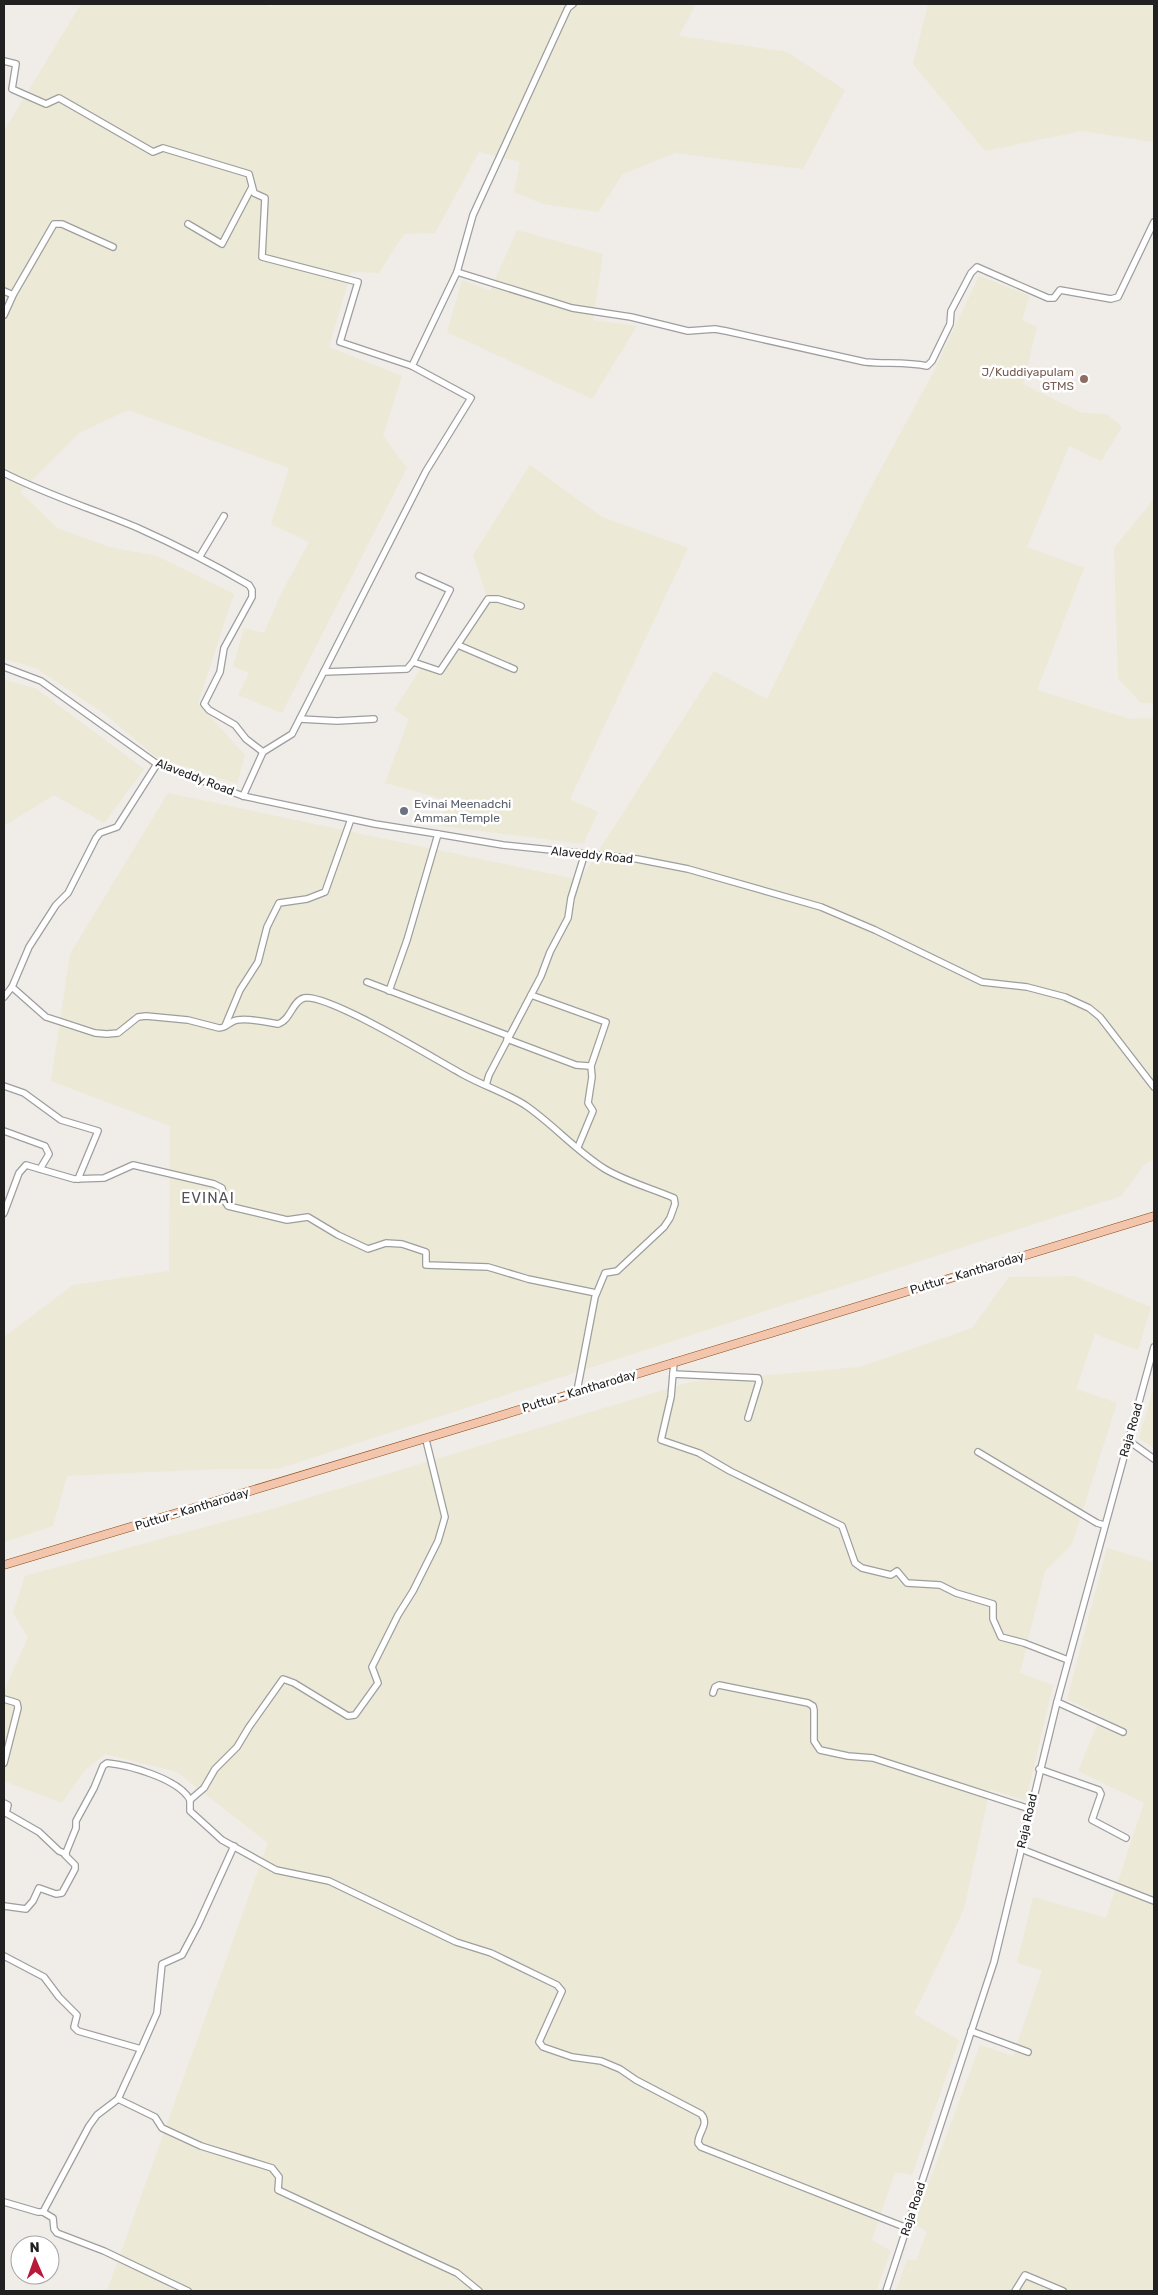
<svg xmlns="http://www.w3.org/2000/svg" width="1158" height="2295" font-family="Rubik,sans-serif">
<rect width="100%" height="100%" fill="#f0ece8"/>
<!-- farmland -->
<g fill="#ece9d6">
<path d="M81,4H262L272,7L274,4H696L679,36L787,52L845,90L803,169L675,153L623,174L598,212L543,204L514,192L520,162L479,152L435,233L404,234L379,273L351,272L329,347L402,376L383,436L407,468L282,713L238,695L249,673L233,666L244,628L264,633L279,598L309,542L271,524L289,468L128,410L79,433L20,492L57,528L109,547L157,556L234,594L198,703L245,755L237,784L156,757L105,714L36,668L4,659V131Z"/>
<path d="M928,4H1154V142L1082,131L985,151L913,64Z"/>
<path d="M517,230L603,254L593,320L637,326L592,399L447,332L462,280L490,291Z"/>
<path d="M979,276L1030,296L1022,320L1037,327L1023,384L1082,413L1107,414L1122,427L1101,461L1069,446L1027,547L1084,568L1037,690L1130,719L1154,718V1159L1145,1164L1121,1196L277,1469H216L67,1476L53,1526L4,1542V1337L73,1285L169,1271L170,1126L51,1081L70,954L168,793L580,880L714,671L767,699L869,491L933,373Z"/>
<path d="M530,465L602,517L688,548L570,799L598,812L583,844L441,826L447,800L385,783L409,719L394,710L422,667L443,673L486,594L473,555Z"/>
<path d="M1154,499V703H1141L1118,678L1114,548Z"/>
<path d="M4,680L35,688L144,769L104,823L54,795L4,826Z"/>
<path d="M1074,1276L1151,1307L1138,1350L1095,1334L1076,1389L1117,1403L1072,1544L1045,1571L1020,1673L1053,1685L1026,1801L990,1789L964,1909L914,2014L959,2040L912,2175L895,2172L872,2240L891,2251L876,2291H107L268,1843L177,1772L105,1754L85,1770L62,1803L4,1781V1691L28,1637L13,1613L25,1576L275,1508L690,1382L860,1367L972,1328L1009,1277Z"/>
<path d="M1154,1386V1448L1139,1438Z"/>
<path d="M1107,1548L1154,1562V2291H896L907,2259L916,2261L927,2232L914,2223L980,2045L1013,2056L1042,1970L1017,1963L1033,1897L1106,1918L1144,1803L1078,1771L1101,1716L1067,1699Z"/>
</g>
<g fill="none" stroke-linecap="round" stroke-linejoin="round">
<!-- minor casing -->
<g stroke="#9e9e9e" stroke-width="8">
<g id="minor">
<path d="M4,61L16,64L12,89L46,104L59,98L153,152L163,148L249,174L254,193L265,198L262,257L358,282L340,342L412,366"/>
<path d="M188,224L222,244L252,187"/>
<path d="M457,272L572,308L631,317L688,331L715,329L726,331L865,362C886,364 906,362 927,366L932,361L950,324L951,311L971,273L977,267L1048,298H1054L1060,290L1111,299L1118,297L1154,222"/>
<path d="M4,291L13,295"/>
<path d="M4,315L13,295L54,224H62L113,247"/>
<path d="M4,473C47,495 93,509 138,528C176,545 213,564 249,585L252,590V597L224,648L220,672L204,704L209,710L235,725L246,739L263,752"/>
<path d="M200,556L224,516"/>
<path d="M458,645L514,669"/>
<path d="M413,662L440,671L488,599H498L521,606"/>
<path d="M4,667L41,681L157,764L243,796L375,824L438,834L503,845L637,859L688,869L821,907L875,930L982,982L1027,987L1065,997L1089,1008L1100,1017L1154,1087"/>
<path d="M324,672L407,669L413,662L450,590L419,576"/>
<path d="M300,719L337,721L374,719"/>
<path d="M243,796L263,752L292,734L426,471L471,398L412,366L457,272L473,215L568,8L573,4"/>
<path d="M367,982L509,1036"/>
<path d="M12,987L46,1017L95,1033L107,1034L118,1033L138,1017L146,1016L188,1020L219,1028C227,1028 230,1021 237,1020C250,1018 266,1022 278,1024C291,1020 292,1001 304,998C328,993 438,1061 464,1075C484,1086 506,1093 525,1105C553,1124 576,1151 605,1169C627,1182 651,1188 674,1198L675,1204L670,1218L664,1227L617,1271L605,1273L595,1297L577,1391"/>
<path d="M389,991L407,940L438,834"/>
<path d="M531,995L606,1022L591,1066L592,1077L588,1103L593,1111L578,1147"/>
<path d="M4,997L12,987L29,947L56,905L68,893L96,838L100,833L117,827L157,764"/>
<path d="M225,1026L240,990L258,962L267,927L279,903L307,899L325,892L351,819"/>
<path d="M507,1039L576,1065L589,1066"/>
<path d="M486,1085L489,1075L541,976L550,952L568,918L571,898L585,853"/>
<path d="M4,1086L24,1093L61,1120L98,1131L78,1179"/>
<path d="M4,1131L45,1146L49,1154L40,1169"/>
<path d="M4,1213L19,1173L26,1165L74,1179L104,1178L133,1165L214,1184L222,1188L224,1200L228,1206L287,1220L308,1217L338,1235L368,1249L386,1243L402,1244L426,1252V1265L488,1267L528,1279L596,1293"/>
<path d="M674,1362L671,1397L661,1440L699,1453L730,1471L842,1526L855,1563L862,1568L891,1575L897,1571L907,1583L940,1585L956,1593L993,1604V1619L1001,1637L1024,1643L1068,1660"/>
<path d="M673,1374L758,1378L759,1382L748,1418"/>
<path d="M426,1440L445,1517L438,1541L413,1591L398,1615L372,1667L378,1683L355,1715L348,1716L294,1683L283,1679L249,1727L237,1747L215,1769L204,1788L190,1800V1811L222,1840L276,1870L329,1881L456,1942L491,1953L557,1985L562,1991L539,2042L543,2047L572,2057L601,2061L620,2069L636,2080L701,2114C710,2124 698,2132 698,2143L701,2147L907,2228"/>
<path d="M1129,1441L1154,1459"/>
<path d="M978,1452L1097,1523L1104,1525"/>
<path d="M713,1693L715,1687L719,1685L808,1703L813,1706L814,1710V1741L820,1750L848,1756L873,1758L1030,1809"/>
<path d="M4,1699L17,1703L18,1708L4,1763"/>
<path d="M1057,1702L1123,1732"/>
<path d="M1039,1769L1099,1790L1101,1794L1092,1820L1126,1838"/>
<path d="M4,1803L8,1805L6,1813L39,1832L59,1851L66,1854"/>
<path d="M1021,1849L1154,1901"/>
<path d="M4,1906L26,1909L33,1901L39,1888L56,1894L62,1893L75,1869V1865L65,1855L76,1828V1821L94,1788L103,1766L107,1763C129,1765 179,1779 190,1800"/>
<path d="M4,1956L44,1977L59,1997L77,2015L74,2027L78,2031L141,2049"/>
<path d="M971,2031L1028,2052"/>
<path d="M118,2099L155,2117L162,2128L201,2146L272,2168L279,2177L278,2190L457,2273L479,2291"/>
<path d="M4,2202L38,2212H43L89,2126L97,2115L118,2099L141,2049L157,2013L162,1964L182,1955L198,1925L234,1846"/>
<path d="M43,2212L53,2218L54,2229L57,2233L104,2251L188,2291"/>
<path d="M886,2291L994,1962L1057,1702L1154,1347"/>
<path d="M1015,2291L1025,2275L1063,2291"/>
</g>
</g>
<!-- major casing -->
<g stroke="#8b4a12" stroke-width="9">
<path id="major" d="M4,1565C388,1451 771,1333 1154,1216"/>
</g>
<!-- minor -->
<use href="#minor" stroke="#fff" stroke-width="5.5"/>
<!-- major -->
<use href="#major" stroke="#f2c5ac" stroke-width="8"/>
</g>
<!-- markers -->
<circle fill="#8d6e63" stroke="#fff" stroke-width="2" cx="1084" cy="379" r="5"/>
<circle fill="#6b7280" stroke="#fff" stroke-width="2" cx="404" cy="811" r="5"/>
<g text-anchor="middle" stroke-width="5" stroke-linejoin="round" paint-order="stroke">
<!-- education labels -->
<g font-size="12" fill="#785e54" stroke="#fff" text-anchor="end">
<text x="1074" y="376">J/Kuddiyapulam<tspan x="1074" dy="14">GTMS</tspan></text>
</g>
<!-- street labels -->
<g font-size="12" fill="#212121" stroke="#fff">
<text transform="translate(195 777) rotate(21)" y="4">Alaveddy Road</text>
<text transform="translate(592 855) rotate(6)" y="4">Alaveddy Road</text>
<text transform="translate(967 1273) rotate(-17)" y="4">Puttur - Kantharoday</text>
<text transform="translate(579 1391) rotate(-17)" y="4">Puttur - Kantharoday</text>
<text transform="translate(1131 1430) rotate(-74)" y="4">Raja Road</text>
<text transform="translate(192 1509) rotate(-17)" y="4">Puttur - Kantharoday</text>
<text transform="translate(1027 1821) rotate(-77)" y="4">Raja Road</text>
<text transform="translate(913 2209) rotate(-72)" y="4">Raja Road</text>
</g>
<!-- worship labels -->
<g font-size="12" fill="#5b616d" stroke="#fff" text-anchor="start">
<text x="414" y="808">Evinai Meenadchi<tspan x="414" dy="14">Amman Temple</tspan></text>
</g>
<!-- quarter labels -->
<g font-size="15" letter-spacing="1" fill="#545454" stroke="#fff">
<text x="208" y="1203">EVINAI</text>
</g>
</g>
<!-- border -->
<rect width="1158" height="2295" fill="none" stroke="#212121" stroke-width="10"/>
<!-- north arrow -->
<g transform="translate(35 2260) rotate(358)"><circle r="24" fill="#ffffff" stroke="#a6a6a6"/>
<path d="M0-4L9 19L0 12L-9 19Z" fill="#b91839"/>
<text y="-8" font-size="14" font-weight="bold" text-anchor="middle" fill="#212121">N</text>
</g>
</svg>
